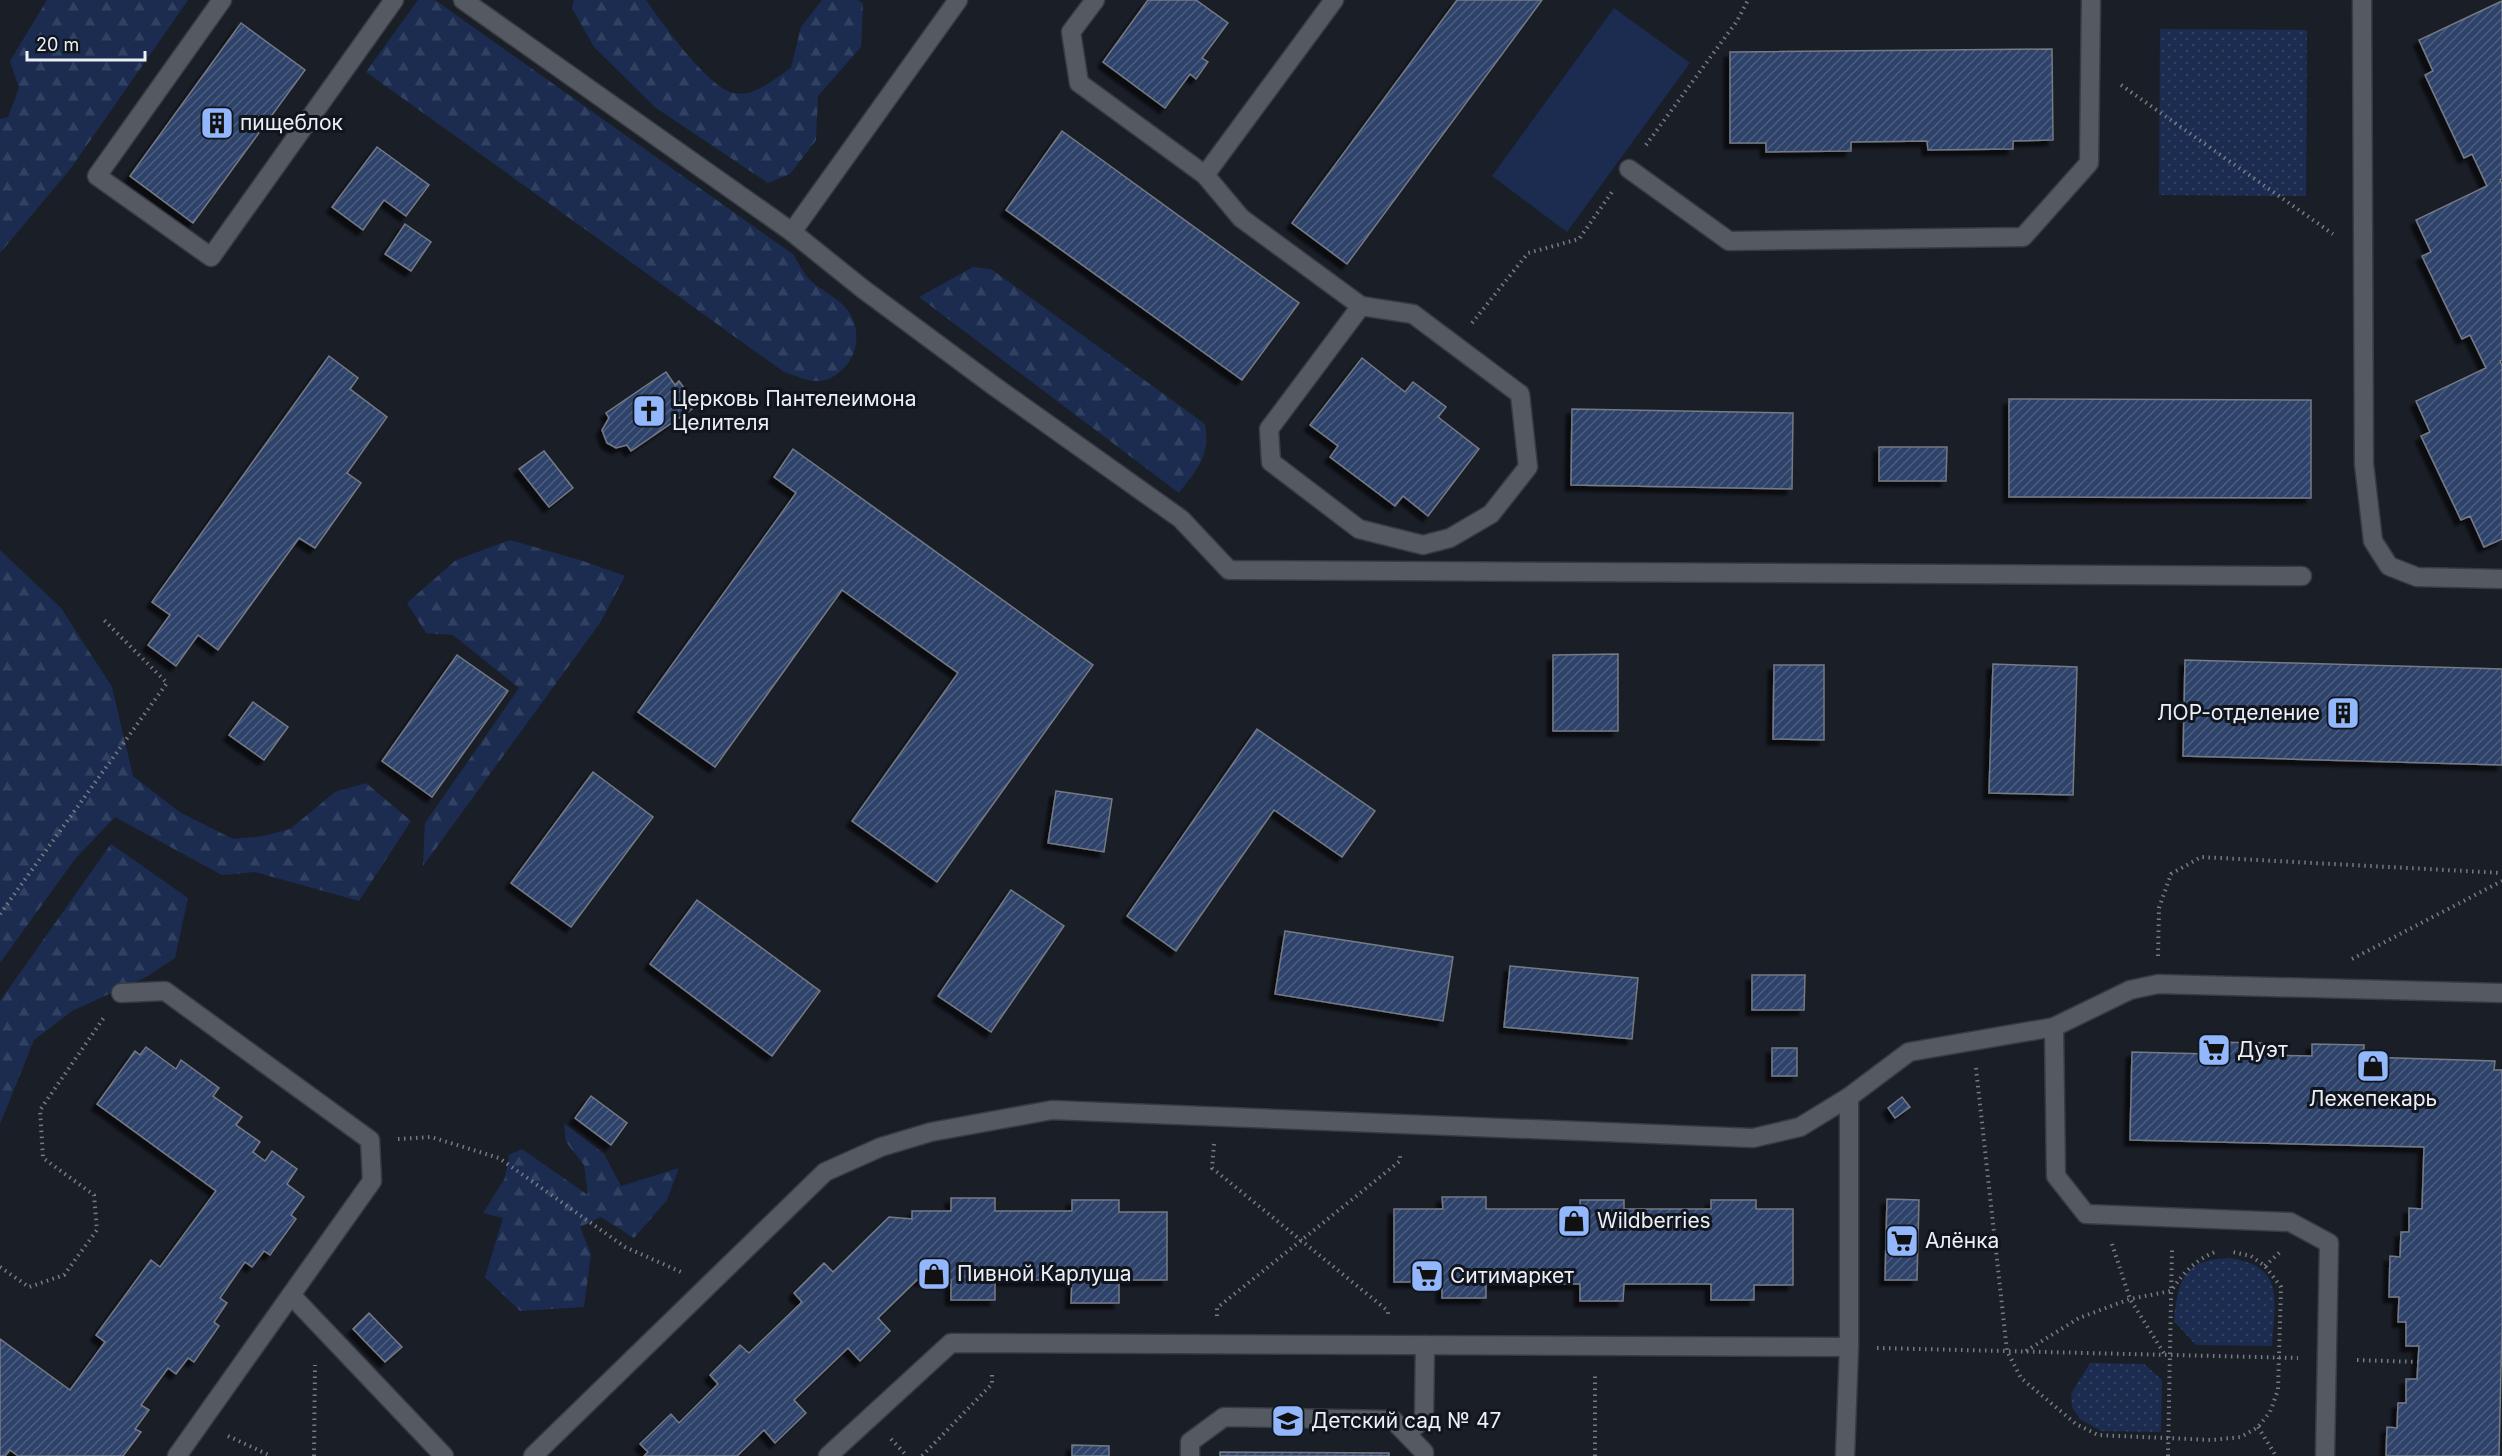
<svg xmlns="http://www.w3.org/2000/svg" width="2502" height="1456" font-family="Inter,sans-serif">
<defs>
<pattern id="grass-dots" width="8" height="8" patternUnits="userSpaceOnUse" patternTransform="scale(1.5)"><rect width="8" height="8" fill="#1b2c50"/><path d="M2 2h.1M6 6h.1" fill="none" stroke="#314161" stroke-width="1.8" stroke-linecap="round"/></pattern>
<pattern id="forest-firs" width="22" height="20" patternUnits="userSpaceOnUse" patternTransform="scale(1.5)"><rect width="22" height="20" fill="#1b2c50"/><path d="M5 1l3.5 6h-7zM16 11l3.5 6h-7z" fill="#314161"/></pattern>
<pattern id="building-hatch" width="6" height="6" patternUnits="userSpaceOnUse" patternTransform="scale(1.5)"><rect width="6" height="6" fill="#2e426b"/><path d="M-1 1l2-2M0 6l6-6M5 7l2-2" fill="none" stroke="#4c5e81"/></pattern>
<filter id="shadow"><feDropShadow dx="-5.5" dy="5.5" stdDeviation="1.5" flood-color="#0009"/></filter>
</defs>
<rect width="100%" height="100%" fill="#1a1e27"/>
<!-- grass -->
<g fill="url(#grass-dots)">
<path d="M2160,29L2307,30L2306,196L2159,195Z"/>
<path d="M2229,1258C2287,1266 2274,1302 2272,1346L2196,1345L2174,1321C2178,1280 2183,1260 2229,1258Z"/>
<path d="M2090,1363L2144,1364L2162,1380L2161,1432L2101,1431L2080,1419L2072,1407L2071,1394Z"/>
</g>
<!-- forest -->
<g fill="url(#forest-firs)">
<path d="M47,0H188L71,168L0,253V119L8,117L19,88L10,61Z"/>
<path d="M418,0H435L794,255C798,263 803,272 809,279C818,288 832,295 842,304C861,321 861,352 843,369C822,389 808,380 784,372L366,72Z"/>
<path d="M574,0H646C661,22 709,88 733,93C754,98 775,78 791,68L801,27L822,0H858L863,4L861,47L818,96L816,140L790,174L768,183L656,108L594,47L572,8Z"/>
<path d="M973,267L991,269L1205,424C1211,456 1197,469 1179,493L919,297Z"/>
<path d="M510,540L583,561L625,576L600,623L423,866L425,823L519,688L453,635L426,633L407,603L456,560Z"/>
<path d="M0,550L61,608L112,687L133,776L181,813L233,839L263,836L290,829L335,792L366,783L411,821L359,901L255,872L222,875L115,817L75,859L0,963Z"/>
<path d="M111,844L188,898L175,958L146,977L72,1011L34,1040L0,1124V1001Z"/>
<path d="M564,1123L604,1154L621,1186L679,1168L667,1200L634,1238L601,1217L580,1227L591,1254L584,1307L520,1311L485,1277L503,1218L483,1213L505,1178L509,1155L522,1149L588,1195L584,1165L566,1142Z"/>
</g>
<!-- pitch -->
<path fill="#1b2c50" d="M1614,8L1690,63L1567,232L1492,176Z"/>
<!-- building -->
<g fill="url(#building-hatch)" stroke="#757a84" stroke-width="1.5" filter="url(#shadow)">
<path d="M1148,0H1196L1228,23L1202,58L1208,62L1196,79L1190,74L1165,108L1103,62Z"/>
<path d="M1457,0H1542L1347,264L1292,223Z"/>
<path d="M2502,1V179L2500,180L2502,184V360L2500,361L2502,366V539L2484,547L2470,516L2461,520L2421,436L2430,432L2416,401L2486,368L2470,335L2462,339L2422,256L2431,252L2416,220L2487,186L2472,154L2464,158L2425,75L2433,71L2419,40Z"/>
<path d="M241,23L305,70L193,223L130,176Z"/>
<path d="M2052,49L2053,140L2013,141V149L1928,150L1927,141L1851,142V151L1766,152V143H1730V52Z"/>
<path d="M1062,131L1299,303L1242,380L1006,210Z"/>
<path d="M377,147L429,185L406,216L384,200L363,230L332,207Z"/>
<path d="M405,224L431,242L411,271L385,254Z"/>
<path d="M329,356L358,378L350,389L387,417L347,473L361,483L315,548L299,538L218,650L198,635L176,666L148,645L170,615L152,602Z"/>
<path d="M1362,358L1405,392L1413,382L1446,407L1438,417L1479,449L1428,516L1403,496L1395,506L1330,457L1338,446L1310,425Z"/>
<path d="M666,372L675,385L679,381L689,395L684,398L692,409L631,451L627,445L616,448L607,443L602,430L609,418L606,413Z"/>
<path d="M2009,399L2311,400V498L2009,497Z"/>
<path d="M1572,409L1793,413L1792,489L1571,485Z"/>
<path d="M1879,447H1947L1946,481H1879Z"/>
<path d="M793,449L1093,665L937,882L852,821L958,673L842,590L715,767L638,712L796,493L774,477Z"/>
<path d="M544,451L573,488L549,507L519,469Z"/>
<path d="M1618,654V731H1553V655Z"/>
<path d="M457,655L508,691L432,797L382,761Z"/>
<path d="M2185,660L2502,669V765L2183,756Z"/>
<path d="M1993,664L2077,667L2073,795L1989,793Z"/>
<path d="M1774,665H1824V740L1773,739Z"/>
<path d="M253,702L288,727L264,760L229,735Z"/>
<path d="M1257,729L1375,811L1342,857L1274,810L1176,951L1127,916Z"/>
<path d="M593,772L653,817L571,927L511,883Z"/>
<path d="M1056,791L1112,799L1104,852L1048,843Z"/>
<path d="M1011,890L1064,926L991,1032L938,996Z"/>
<path d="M697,900L820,991L772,1056L650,964Z"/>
<path d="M1285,931L1453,957L1443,1021L1275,994Z"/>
<path d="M1510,966L1638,978L1632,1039L1504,1027Z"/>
<path d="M1752,975H1805L1804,1010H1752Z"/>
<path d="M2210,1042L2263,1043L2262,1055L2312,1056V1044L2364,1045V1057L2495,1061L2494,1070H2502V1326L2499,1456H2386L2387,1427L2397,1428L2398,1403H2406V1379H2417L2419,1346H2406V1322H2398L2399,1297H2389L2390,1256L2400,1257L2401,1232H2409V1208L2422,1209L2424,1147L2130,1140L2132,1052L2210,1054Z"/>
<path d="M146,1047L176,1069L181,1060L219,1088L213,1096L242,1117L236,1125L260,1142L253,1152L265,1161L272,1151L297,1169L287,1184L304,1197L291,1215L296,1219L270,1255L264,1251L252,1267L245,1262L220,1298L227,1303L214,1322L219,1326L194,1362L188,1358L176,1374L168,1368L141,1405L149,1410L135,1429L141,1432L123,1456H18L10,1450L5,1456H0V1339L70,1390L105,1342L96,1335L151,1260L160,1267L216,1191L97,1104L135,1051L140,1055Z"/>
<rect x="1772" y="1048" width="25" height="28"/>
<path d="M591,1096L627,1123L611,1145L575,1118Z"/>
<path d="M1902,1097L1910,1107L1895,1118L1888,1108Z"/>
<path d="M1442,1197H1486V1209H1580V1200H1624V1209H1711V1200H1756V1209H1793V1285H1754V1300H1711V1284H1624L1623,1301H1580V1284H1486V1298H1442V1282H1394V1209H1443Z"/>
<path d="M951,1198H995V1211H1072V1200H1119V1212H1167V1280H1119V1303H1071L1072,1280H995V1300H951V1280H917L878,1318L890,1331L860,1361L848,1348L794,1400L806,1413L775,1443L764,1430L737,1456H644L648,1452L640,1444L671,1414L679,1423L718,1384L710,1375L740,1345L749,1353L802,1302L794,1293L824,1263L833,1272L889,1217L912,1219V1211H951Z"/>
<path d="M1887,1199L1919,1200L1917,1280H1885Z"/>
<path d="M369,1313L402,1347L385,1362L353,1329Z"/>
<path d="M1072,1445L1109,1446V1456H1072Z"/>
<path d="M1220,1452L1389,1453V1456H1220Z"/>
</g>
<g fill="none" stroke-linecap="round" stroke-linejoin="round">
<!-- minor casing -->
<g stroke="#383b42" stroke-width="21">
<g id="minor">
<path d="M222,0L97,176L211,257L394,0"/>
<path d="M463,0L792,232L863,289L994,386L1181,519L1229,570C1586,569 1944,574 2302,576"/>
<path d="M1095,0L1071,32L1079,83L1205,175"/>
<path d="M1334,0L1205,175L1241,218L1361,306L1413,314L1520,394L1528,467L1491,514L1450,538L1423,545L1359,529L1271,462L1269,429L1361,306"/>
<path d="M2362,0L2364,464L2373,541L2389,566L2417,577L2502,579"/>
<path d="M1629,169L1729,241L2023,237L2089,163L2091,0"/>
<path d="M792,232L958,0"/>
<path d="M121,993L165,991L370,1140L372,1181L291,1295L444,1456"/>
<path d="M2054,1027L2056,1176L2086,1214L2290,1222L2329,1243L2325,1456"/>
<path d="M1407,1434L1424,1418L1425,1345"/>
<path d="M177,1456L291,1295"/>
<path d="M533,1456L825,1172L881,1147L931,1132L1052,1110L1753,1138L1800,1127L1849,1097L1909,1052L2054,1027L2130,990L2158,984L2502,993"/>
<path d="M828,1456L951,1343L1849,1347"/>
<path d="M1190,1456V1442L1224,1417L1393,1420L1424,1452V1456"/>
<path d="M1845,1456L1849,1347V1097"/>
</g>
</g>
<!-- path -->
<g stroke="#787b83" stroke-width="4" stroke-dasharray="1.5 4.5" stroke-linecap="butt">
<path d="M2121,85L2333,234"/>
<path d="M1646,145L1737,21L1748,0"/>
<path d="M1472,323L1528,253L1579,239L1612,192"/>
<path d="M0,914L167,683L103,619"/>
<path d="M2158,956L2159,908L2171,874L2201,857L2502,873"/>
<path d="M2352,959L2502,881"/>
<path d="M1976,1068L2007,1351L2021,1378L2076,1424L2098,1435L2212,1440L2241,1437L2258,1427L2270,1412L2278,1390L2281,1287L2265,1266L2251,1256L2233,1252"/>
<path d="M398,1139L431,1137L499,1158L625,1247L681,1272"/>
<path d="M1214,1144L1212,1168L1388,1311V1317"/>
<path d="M2112,1244L2130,1299L2165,1355"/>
<path d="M2265,1266L2280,1252"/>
<path d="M0,1267L29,1287L64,1275L97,1230L94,1195L43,1158L40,1110L105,1016"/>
<path d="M1217,1316V1308L1400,1161V1153"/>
<path d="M1877,1348L2298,1358"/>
<path d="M2026,1351L2079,1318L2130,1299L2171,1291C2184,1272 2195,1260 2217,1251"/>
<path d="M2357,1360L2418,1362"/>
<path d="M2501,1364H2502"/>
<path d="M2258,1427L2276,1456"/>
<path d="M228,1436L271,1456"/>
<path d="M891,1439L907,1456"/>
<path d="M314,1456L315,1365"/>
<path d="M922,1456L992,1384V1371"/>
<path d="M1595,1456V1374"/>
<path d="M2168,1456L2172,1247"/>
</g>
<!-- minor -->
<use href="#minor" stroke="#545962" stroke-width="18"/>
</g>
<!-- icons -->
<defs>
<g id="building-square" transform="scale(1.725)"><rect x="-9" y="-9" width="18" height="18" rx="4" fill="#93b7fd" stroke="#11151d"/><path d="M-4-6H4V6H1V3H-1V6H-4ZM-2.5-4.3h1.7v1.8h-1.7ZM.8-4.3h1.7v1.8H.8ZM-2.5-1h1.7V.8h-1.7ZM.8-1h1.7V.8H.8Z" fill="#111"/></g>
<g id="church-square" transform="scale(1.725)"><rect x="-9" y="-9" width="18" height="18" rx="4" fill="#93b7fd" stroke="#11151d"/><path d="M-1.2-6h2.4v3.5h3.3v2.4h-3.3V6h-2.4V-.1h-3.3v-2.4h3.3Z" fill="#111"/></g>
<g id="supermarket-square" transform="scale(1.725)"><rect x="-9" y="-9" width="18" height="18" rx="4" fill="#93b7fd" stroke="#11151d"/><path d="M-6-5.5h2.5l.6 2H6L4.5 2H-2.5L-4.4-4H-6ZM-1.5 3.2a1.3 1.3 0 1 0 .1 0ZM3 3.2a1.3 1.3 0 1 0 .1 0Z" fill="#111"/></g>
<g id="shop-square" transform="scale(1.725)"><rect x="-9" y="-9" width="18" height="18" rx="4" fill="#93b7fd" stroke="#11151d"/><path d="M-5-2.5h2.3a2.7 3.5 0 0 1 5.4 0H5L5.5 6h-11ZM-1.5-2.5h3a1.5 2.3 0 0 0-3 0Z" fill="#111"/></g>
<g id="school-square" transform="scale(1.725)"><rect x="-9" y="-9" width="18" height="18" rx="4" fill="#93b7fd" stroke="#11151d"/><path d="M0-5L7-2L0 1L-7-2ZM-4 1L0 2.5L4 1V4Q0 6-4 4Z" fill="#111"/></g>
</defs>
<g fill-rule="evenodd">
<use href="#building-square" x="217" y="123"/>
<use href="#church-square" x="649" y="411"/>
<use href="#building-square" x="2343" y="713"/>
<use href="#supermarket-square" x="2214" y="1050"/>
<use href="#shop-square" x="2373" y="1066"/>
<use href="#shop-square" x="1574" y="1221"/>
<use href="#supermarket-square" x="1902" y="1241"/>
<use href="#shop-square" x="934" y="1274"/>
<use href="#supermarket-square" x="1427" y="1276"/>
<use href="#school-square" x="1288" y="1421"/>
</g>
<g text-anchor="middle" stroke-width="6" stroke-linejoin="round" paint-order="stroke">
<!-- poi labels -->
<g font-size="21" fill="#eceff5" stroke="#11151d" text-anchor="start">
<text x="240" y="130">пищеблок</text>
<text x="672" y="406">Церковь Пантелеимона<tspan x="672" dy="24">Целителя</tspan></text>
<text x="2320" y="720" text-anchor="end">ЛОР-отделение</text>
<text x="2237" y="1057">Дуэт</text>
<text x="2373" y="1106" text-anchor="middle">Лежепекарь</text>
<text x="1597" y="1228">Wildberries</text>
<text x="1925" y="1248">Алёнка</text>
<text x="957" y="1281">Пивной Карлуша</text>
<text x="1450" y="1283">Ситимаркет</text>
<text x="1311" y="1428">Детский сад № 47</text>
</g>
</g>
<!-- scale -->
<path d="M27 51v9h118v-9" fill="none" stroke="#eceff5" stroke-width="3"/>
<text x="36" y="51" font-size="18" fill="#eceff5" stroke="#11151d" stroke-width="4.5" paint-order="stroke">20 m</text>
</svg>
